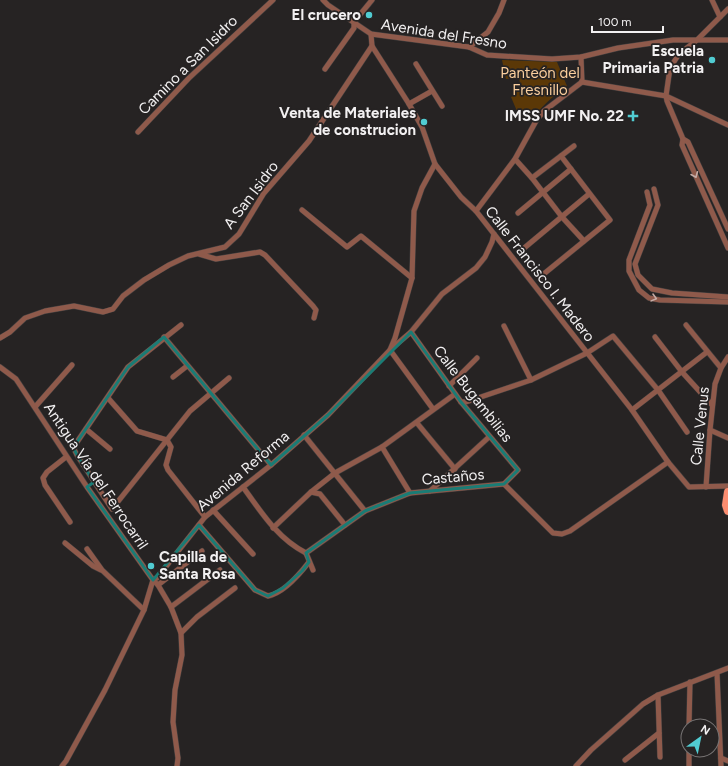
<svg xmlns="http://www.w3.org/2000/svg" width="728" height="766" font-family="Figtree,sans-serif">
<rect width="100%" height="100%" fill="#262323"/>
<!-- green -->
<path fill="#5b3807" d="M502,60L557,62L567,86C553,96 541,107 530,121L526,111L519,116L511,97L516,95L514,91L521,89L519,78L506,79Z"/>
<g fill="none" stroke-linecap="round" stroke-linejoin="round">
<!-- minor casing -->
<g stroke="#434040" stroke-width="6">
<g id="minor">
<path d="M323,0L328,5L371,34L469,47L487,55L552,59L581,57L618,48L673,40H728"/>
<path d="M712,0L720,17"/>
<path d="M728,9L697,40L679,54L670,68L666,96L667,101L683,139L688,142L728,229"/>
<path d="M371,34L372,46L409,104L422,127L435,164L461,197L476,211L632,410L668,462L689,487L728,486"/>
<path d="M469,47L488,32L499,13L504,0"/>
<path d="M581,57L582,82"/>
<path d="M416,64L442,106"/>
<path d="M325,69L354,28V22L372,0"/>
<path d="M409,104L432,91"/>
<path d="M138,132L189,78L273,0"/>
<path d="M683,139L682,145L728,248"/>
<path d="M515,159L532,178L562,217L584,241"/>
<path d="M532,178L574,146"/>
<path d="M654,189L658,205L635,264L638,275L652,289L672,293L728,297"/>
<path d="M647,192L650,205L629,260V271L639,290L649,298L660,300L728,302"/>
<path d="M302,210L347,247L361,236L412,278"/>
<path d="M476,211L515,159L536,121L544,111L582,82L666,96L728,125"/>
<path d="M518,213L571,169"/>
<path d="M523,249L589,194"/>
<path d="M199,254L216,259L260,252L265,255L313,306L316,310L314,318"/>
<path d="M540,277L610,220L561,156"/>
<path d="M181,325L128,367L77,442L74,449L77,455L112,509L190,411L229,378"/>
<path d="M686,325L721,368"/>
<path d="M504,326L531,380"/>
<path d="M411,332L461,402L518,470L504,484"/>
<path d="M164,337L271,465"/>
<path d="M655,337L682,372L712,405"/>
<path d="M0,338L10,332L25,318L45,311L74,306L103,312L113,309L123,296L144,280L169,265L188,256L225,247L239,234L264,193L309,141L372,46"/>
<path d="M0,367L16,379L87,487L153,580L158,585L171,607L181,633L182,655L175,690L173,722L178,758L177,766"/>
<path d="M173,377L187,366"/>
<path d="M449,386L477,358"/>
<path d="M108,398L137,431L167,440L171,447L166,465L168,470L205,517"/>
<path d="M461,402H466L531,380L587,353L613,336L658,390L687,432"/>
<path d="M35,407L72,365"/>
<path d="M433,409L390,350L395,338L412,278L414,211L422,188L435,164"/>
<path d="M632,410L707,352"/>
<path d="M417,423L455,469"/>
<path d="M86,429L110,449"/>
<path d="M710,430L728,438"/>
<path d="M304,435L365,511"/>
<path d="M382,447L410,493"/>
<path d="M66,457L47,472L43,478L45,485L70,522"/>
<path d="M504,484L553,533L562,534L570,531L668,462"/>
<path d="M243,487C261,512 278,539 306,553"/>
<path d="M706,487L710,430L715,384L721,368L728,357"/>
<path d="M430,491L489,437"/>
<path d="M311,492L320,494L345,525"/>
<path d="M213,510L253,554"/>
<path d="M199,525L255,590L268,596C284,593 299,575 309,562"/>
<path d="M273,528L311,492L335,473L382,447L455,394"/>
<path d="M65,543L93,566L101,570"/>
<path d="M87,549L102,570L144,610"/>
<path d="M306,553L365,511L410,493L504,484"/>
<path d="M306,553L313,570"/>
<path d="M174,557L182,566"/>
<path d="M158,585L202,551"/>
<path d="M171,607L220,570"/>
<path d="M181,633L197,617L235,588"/>
<path d="M717,673L721,766"/>
<path d="M658,695L660,757"/>
<path d="M689,726L690,682"/>
<path d="M721,758L728,761"/>
<path d="M625,760L659,733"/>
<path d="M62,766L66,761L105,690L144,610L153,580L157,578L205,517L271,465L328,415L390,350L411,332L442,294L476,268L485,257L492,242L494,234"/>
<path d="M576,766L591,750L643,704L658,695L728,668"/>
<path d="M689,766V750"/>
</g>
</g>
<!-- primary casing -->
<g stroke="#434040" stroke-width="9">
<path id="primary" d="M728,492L726,505L728,511"/>
</g>
<!-- minor -->
<use href="#minor" stroke="#8f5a4b" stroke-width="5"/>
<!-- primary -->
<use href="#primary" stroke="#fb8d70" stroke-width="8"/>
</g>
<!-- one-way arrows -->
<defs><path id="oneway-chevron" d="M-2-3.5L2.5 0L-2 3.5" fill="none" stroke-width="1.6" stroke-linecap="round" stroke-linejoin="round"/></defs>
<g stroke="#c5aca6">
<use href="#oneway-chevron" transform="translate(695 175) rotate(67)"/>
<use href="#oneway-chevron" transform="translate(654 298) rotate(15)"/>
</g>
<!-- marked area -->
<path fill="none" stroke="#1a7c75" stroke-width="3" stroke-linejoin="round" d="M411,332L461,402L518,470L504,484L410,493L365,511L306,553L309,562L302,571L283,588L268,596L255,590L199,525L153,580L87,487L94,482L77,455L74,449L77,442L128,367L164,337L271,465L328,415Z"/>
<!-- markers -->
<g fill="#51ccd2" stroke="#262323" stroke-width="1.5">
<circle cx="369" cy="15" r="4"/>
<circle cx="712" cy="60" r="4"/>
<path d="M631 110h4v4h4v4h-4v4h-4v-4h-4v-4h4z"/>
<circle cx="424" cy="122" r="4"/>
<circle cx="151" cy="566" r="4"/>
</g>
<g text-anchor="middle" stroke-width="3.5" stroke-linejoin="round" paint-order="stroke">
<!-- poi labels -->
<g font-size="15" font-weight="bold" fill="#f2f0f1" stroke="#262323" text-anchor="end">
<text x="361" y="20">El crucero</text>
<text x="704" y="56">Escuela<tspan x="704" dy="17">Primaria Patria</tspan></text>
<text x="416" y="118">Venta de Materiales<tspan x="416" dy="17">de construcion</tspan></text>
<text x="624" y="121">IMSS UMF No. 22</text>
<text x="159" y="562" text-anchor="start">Capilla de<tspan x="159" dy="17">Santa Rosa</tspan></text>
</g>
<!-- street labels -->
<g font-size="15" fill="#f2f0f1" stroke="#262323">
<text transform="translate(444 34) rotate(9)" y="5">Avenida del Fresno</text>
<text transform="translate(188 65) rotate(-45)" y="5">Camino a San Isidro</text>
<text transform="translate(251 195) rotate(-53)" y="5">A San Isidro</text>
<text transform="translate(540 274) rotate(52)" y="5">Calle Francisco I. Madero</text>
<text transform="translate(473 394) rotate(52)" y="5">Calle Bugambilias</text>
<text transform="translate(700 426) rotate(-84)" y="5">Calle Venus</text>
<text transform="translate(243 471) rotate(-40)" y="5">Avenida Reforma</text>
<text transform="translate(96 476) rotate(56)" y="5">Antigua Vía del Ferrocarril</text>
<text transform="translate(453 477) rotate(-5)" y="5">Castaños</text>
</g>
<!-- park labels -->
<g font-size="15" fill="#face9d" stroke="#262323">
<text x="540" y="78">Panteón del<tspan x="540" dy="17">Fresnillo</tspan></text>
</g>
</g>
<!-- north arrow -->
<g transform="translate(700 738) rotate(33)"><circle r="19" fill="#262323" stroke="#787575"/>
<path d="M0-3L7 15L0 10L-7 15Z" fill="#51ccd2"/>
<text y="-6" font-size="11" font-weight="bold" text-anchor="middle" fill="#f2f0f1">N</text>
</g>
<!-- scale -->
<path d="M592 26v6h71v-6" fill="none" stroke="#f2f0f1" stroke-width="2"/>
<text x="598" y="26" font-size="12" fill="#f2f0f1" stroke="#262323" stroke-width="3" paint-order="stroke">100 m</text>
</svg>
